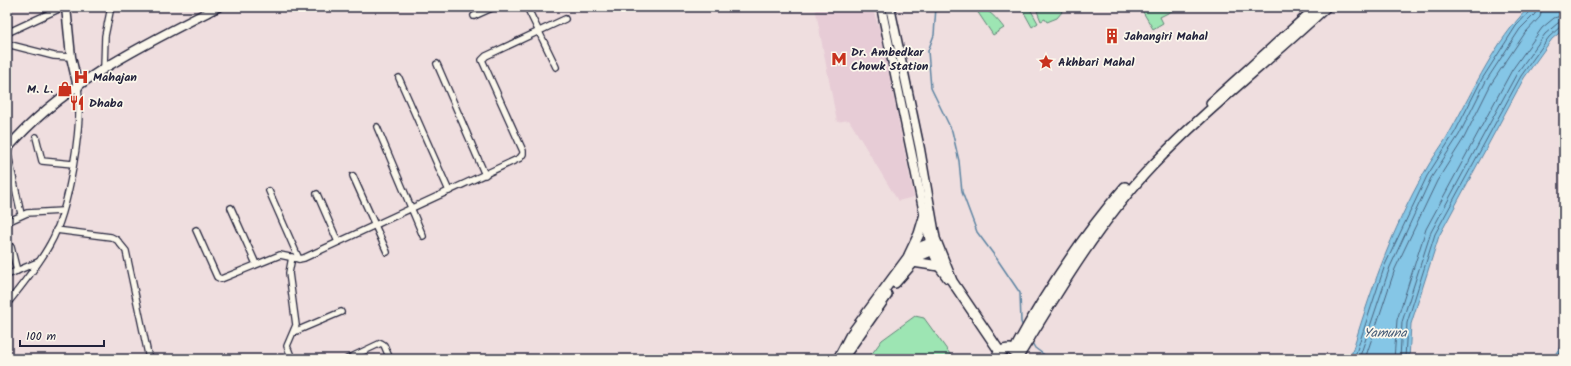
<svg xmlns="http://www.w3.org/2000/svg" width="1571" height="366" font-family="Kalam,sans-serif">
<rect width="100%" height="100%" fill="#efdedf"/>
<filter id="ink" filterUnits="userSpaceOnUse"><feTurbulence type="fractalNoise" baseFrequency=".025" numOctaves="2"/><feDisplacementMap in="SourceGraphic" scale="8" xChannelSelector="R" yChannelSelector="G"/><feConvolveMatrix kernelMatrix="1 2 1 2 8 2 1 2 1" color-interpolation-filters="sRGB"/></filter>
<g filter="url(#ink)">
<!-- built -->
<path fill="#e7ccd6" d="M815,7H870L872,8L880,30L914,197L898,201L849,120L837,122Z"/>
<!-- green -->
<g fill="#9de5b3" stroke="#608477">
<path d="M977,7C987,7 998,20 1004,28L993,35L975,8Z"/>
<path d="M1021,7H1029L1038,23L1032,27Z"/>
<path d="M1037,7H1060L1062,12L1057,18L1047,22L1045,19L1041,21L1037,11L1039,10Z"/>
<path d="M1140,7H1180L1160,17L1163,23L1153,29Z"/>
<path d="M915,316L924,318L950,354L952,359H868L882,340Z"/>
</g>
<!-- water -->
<g fill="#85c6e6" stroke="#5d84a2">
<path d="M1529,7H1564V29L1552,39L1524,78L1439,236L1411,324L1409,359H1350C1369,295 1391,231 1424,173C1432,158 1443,145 1451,130C1475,87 1494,43 1529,7Z"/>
<path d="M1564,341V359H1552Z"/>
</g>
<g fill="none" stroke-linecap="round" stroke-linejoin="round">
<!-- shore -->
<g stroke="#4a647f" stroke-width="1">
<path d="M1354,359L1385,265L1427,176L1455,132L1482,79L1516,26L1530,11L1531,7"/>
<path d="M1359,359L1390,267L1431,178L1459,135L1486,81L1520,29L1535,14L1536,7"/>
<path d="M1365,359L1395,269L1437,181L1464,138L1491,84L1525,33L1540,17L1542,7"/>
<path d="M1394,359L1397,320L1426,229L1512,70L1542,28L1554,18L1564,15"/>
<path d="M1400,359L1402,322L1431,232L1517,73L1545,34L1558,23L1564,21"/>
<path d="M1405,359L1407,323L1435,234L1521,76L1549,37L1560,27L1564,26"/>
</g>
<!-- stream -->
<g stroke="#5d84a2" stroke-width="1.5">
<path d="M936,7L934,35L928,51L931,88L952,131L959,161L962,192L977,232L997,259L1020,293L1021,322L1023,327"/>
<path d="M1031,341L1035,348L1050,359"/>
</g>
<!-- street casing -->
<g stroke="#22223b" stroke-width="8">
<g id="street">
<path d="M527,7L556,67"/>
<path d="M7,12L8,33"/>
<path d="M474,16L494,7"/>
<path d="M7,33L63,7"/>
<path d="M7,44L54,56L71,57"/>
<path d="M437,64L485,175"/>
<path d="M104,68L105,36L111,7"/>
<path d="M399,78L449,191"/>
<path d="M377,127L423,236"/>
<path d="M36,137L42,161L73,164"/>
<path d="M7,150L21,214"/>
<path d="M353,176L387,252"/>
<path d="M269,191L299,259"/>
<path d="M317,194L338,242"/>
<path d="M231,208L256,264"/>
<path d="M7,222L27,213L62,211"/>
<path d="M56,230L111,237L117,240L126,251L149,359"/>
<path d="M196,230L217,277L221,279L280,255L299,259L304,258L520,158L523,154V151L482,60L486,56L565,19"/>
<path d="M11,247L17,271"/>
<path d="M7,275L38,262"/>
<path d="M7,304C22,285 38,266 50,244C69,211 83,125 78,87"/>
<path d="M294,332L341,312"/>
<path d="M292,359L287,346L296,325L289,273L292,257"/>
<path d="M347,359L381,343L384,345L390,359"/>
</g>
</g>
<!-- secondary casing -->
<g stroke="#22223b" stroke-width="11">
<g id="secondary">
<path d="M66,7L71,57L78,87"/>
<path d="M881,7L930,242"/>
<path d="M890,7L920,149L936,241"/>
<path d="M7,149C62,84 143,45 218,7"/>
</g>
</g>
<!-- primary casing -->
<g stroke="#22223b" stroke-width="12">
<g id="primary">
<path d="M1211,103L1317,7"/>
<path d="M930,244L940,267L948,278"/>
<path d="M909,255L919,234L925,214"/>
<path d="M913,262L939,266"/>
<path d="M895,283L919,256L938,248"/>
<path d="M1014,351C1045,293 1082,237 1125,187"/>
<path d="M845,355L887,295"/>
<path d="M1018,357C1058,291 1099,222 1152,166C1206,109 1269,61 1326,7"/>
<path d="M838,359L850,336L909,256L923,246L936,241L952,281L1000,352"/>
<path d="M996,359C998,352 1003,349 1010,349L1017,354"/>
</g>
</g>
<!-- street -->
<use href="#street" stroke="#fbf7ec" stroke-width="5.5"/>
<!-- secondary -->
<use href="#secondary" stroke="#fbf7ec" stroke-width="8"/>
<!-- primary -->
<use href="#primary" stroke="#fbf7ec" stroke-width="9"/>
</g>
</g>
<!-- icons -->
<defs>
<g id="building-bare" transform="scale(1.2)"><path d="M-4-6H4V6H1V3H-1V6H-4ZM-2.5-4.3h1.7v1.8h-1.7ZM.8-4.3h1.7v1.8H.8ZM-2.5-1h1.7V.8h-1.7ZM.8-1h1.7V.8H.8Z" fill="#c8321e" stroke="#fbf7ec" stroke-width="2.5" paint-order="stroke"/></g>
<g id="metro-bare" transform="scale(1.2)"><path d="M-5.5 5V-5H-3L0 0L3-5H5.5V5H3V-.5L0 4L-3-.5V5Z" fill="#c8321e" stroke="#fbf7ec" stroke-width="2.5" paint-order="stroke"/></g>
<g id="sight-bare" transform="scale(1.2)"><path d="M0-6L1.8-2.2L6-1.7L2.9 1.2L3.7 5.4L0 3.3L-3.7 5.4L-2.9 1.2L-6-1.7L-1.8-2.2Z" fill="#c8321e" stroke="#fbf7ec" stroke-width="2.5" paint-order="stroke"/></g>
<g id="hospital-bare" transform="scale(1.2)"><path d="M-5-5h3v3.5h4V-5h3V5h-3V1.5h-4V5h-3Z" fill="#c8321e" stroke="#fbf7ec" stroke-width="2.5" paint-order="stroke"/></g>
<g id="shop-bare" transform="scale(1.2)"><path d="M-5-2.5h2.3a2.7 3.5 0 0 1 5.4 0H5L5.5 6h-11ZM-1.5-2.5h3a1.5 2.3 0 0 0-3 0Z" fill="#c8321e" stroke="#fbf7ec" stroke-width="2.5" paint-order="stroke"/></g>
<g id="restaurant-bare" transform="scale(1.2)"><path d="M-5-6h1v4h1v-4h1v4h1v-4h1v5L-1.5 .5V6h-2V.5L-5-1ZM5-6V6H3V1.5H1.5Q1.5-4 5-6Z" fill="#c8321e" stroke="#fbf7ec" stroke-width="2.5" paint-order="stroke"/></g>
</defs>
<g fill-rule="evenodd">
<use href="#building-bare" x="1112" y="36"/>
<use href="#metro-bare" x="839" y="59"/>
<use href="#sight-bare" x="1046" y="62"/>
<use href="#hospital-bare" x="81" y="77"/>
<use href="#shop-bare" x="65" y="89"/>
<use href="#restaurant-bare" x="77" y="103"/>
</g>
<g text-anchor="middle" stroke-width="3.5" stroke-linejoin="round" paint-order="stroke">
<!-- poi labels -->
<g font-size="12" font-weight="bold" fill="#22223b" stroke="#fbf7ec" text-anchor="start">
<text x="1124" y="40">Jahangiri Mahal</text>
<text x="851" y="56">Dr. Ambedkar<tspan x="851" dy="14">Chowk Station</tspan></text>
<text x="1058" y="66">Akhbari Mahal</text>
<text x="93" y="81">Mahajan</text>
<text x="53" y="93" text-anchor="end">M. L.</text>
<text x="89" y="107">Dhaba</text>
</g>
<!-- water labels -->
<g font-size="13" font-style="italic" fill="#455b77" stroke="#fbf7ec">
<text x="1385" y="337">Yamuna</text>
</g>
</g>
<!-- margin -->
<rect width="1571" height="366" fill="none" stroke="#fbf7ec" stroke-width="24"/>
<rect x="12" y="12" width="1547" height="342" fill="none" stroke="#22223b" stroke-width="1.5" filter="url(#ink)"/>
<!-- scale -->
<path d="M20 340v6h84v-6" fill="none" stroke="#22223b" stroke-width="2"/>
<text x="26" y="340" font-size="12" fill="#22223b" stroke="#fbf7ec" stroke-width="3" paint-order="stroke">100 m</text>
</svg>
